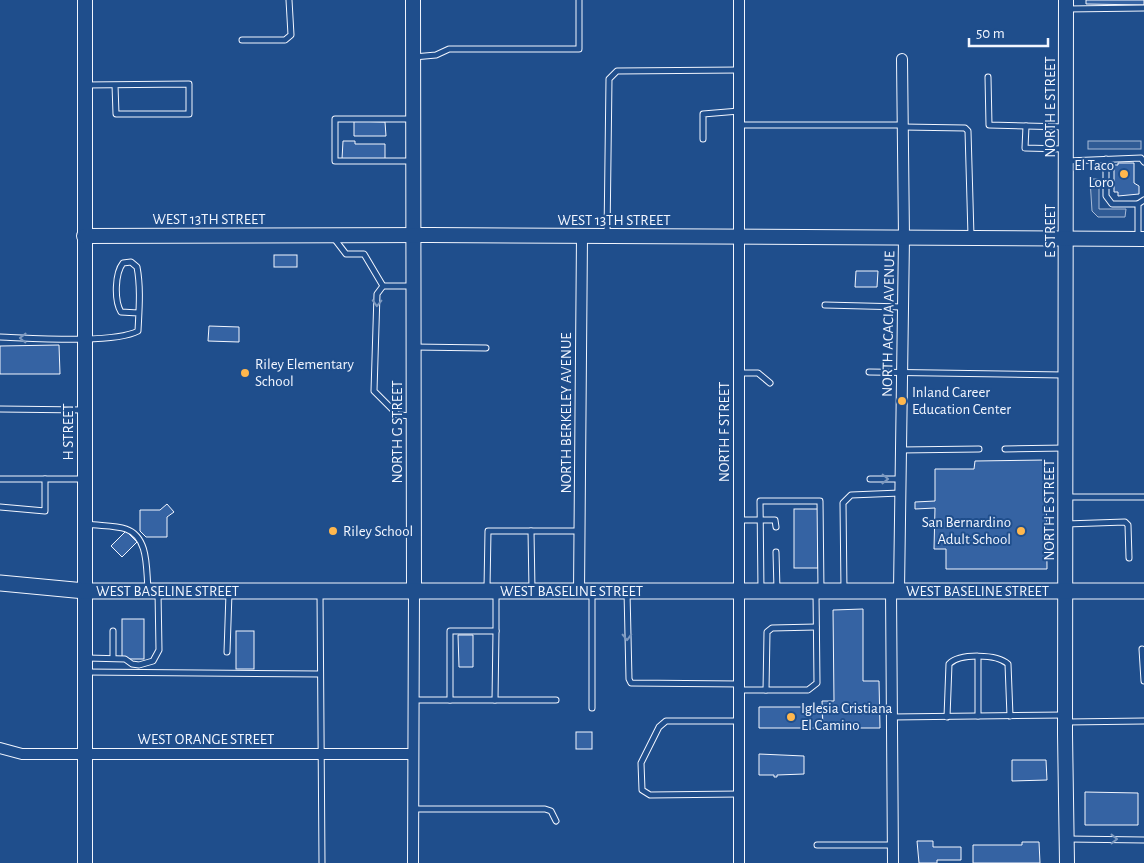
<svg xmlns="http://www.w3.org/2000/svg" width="1144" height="863" font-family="'Alegreya Sans',sans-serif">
<rect width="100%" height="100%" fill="#1f4e8c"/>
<!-- built -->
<g fill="#305b95" stroke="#a8bbd7">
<rect x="1088" y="141" width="53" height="8"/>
<path d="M1090,179H1099V209H1126L1125,217H1098L1092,211Z"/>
</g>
<!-- building -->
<g fill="#3563a3" stroke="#f2f6ff">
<path d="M1086,0H1144V5L1086,4Z"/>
<path d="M354,121L385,122L386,136H354Z"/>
<path d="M343,141H355V144H385V159H342Z"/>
<path d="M1118,163H1134V183L1139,186V194L1118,196V192H1114V165H1118Z"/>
<rect x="274" y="255" width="23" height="12"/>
<path d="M856,271H878L877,287H855Z"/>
<path d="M209,326L239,327V342L208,341Z"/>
<path d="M59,345L60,374H0V346Z"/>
<path d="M1046,460L1047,569H946V549H934L935,508L915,509V502L935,501V469H974L975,461Z"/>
<path d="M167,504L174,512L167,517V537H146L140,531V510H160Z"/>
<rect x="794" y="509" width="24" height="59"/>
<path d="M126,531L137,542L122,557L111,546Z"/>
<path d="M863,609V681H879L880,728H823L822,701H834L833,610Z"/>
<rect x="122" y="619" width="22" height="40"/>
<rect x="236" y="631" width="18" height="38"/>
<path d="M458,635H473V667H459Z"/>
<path d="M759,707H822L823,728H759Z"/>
<rect x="576" y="732" width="16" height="17"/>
<path d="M759,754L804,756V774L777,775V777H774V775H759Z"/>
<path d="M1012,760H1046L1047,780L1012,781Z"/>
<path d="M1085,792L1138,793V825H1085Z"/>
<path d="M917,841H933V847H961V860H937V863H919Z"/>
<path d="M1022,842H1039L1040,863H973V845H1022Z"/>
</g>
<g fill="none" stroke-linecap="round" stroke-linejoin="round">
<!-- lane casing -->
<g stroke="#f2f6ff" stroke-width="7">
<g id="lane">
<path d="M1067,9L1144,8"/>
<path d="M242,40H285L291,35L289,0"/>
<path d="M414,57L436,55L449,49H579V0"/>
<path d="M988,77L989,125L1066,127"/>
<path d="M85,85L189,84V114H116L115,85"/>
<path d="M739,125H903"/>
<path d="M1026,126L1025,148L1064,149"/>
<path d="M903,127L965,128L968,131L971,236"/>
<path d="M703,139V114L739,111"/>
<path d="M1106,159V196L1112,204H1138"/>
<path d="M411,161H335V119H413"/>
<path d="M1067,161L1141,158L1144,162"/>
<path d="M607,235L609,79L617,71L739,70"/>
<path d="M333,237L346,254H364L383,286"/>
<path d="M1138,239V204L1144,200"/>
<path d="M413,286H383L377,294L374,391L398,415L413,416"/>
<path d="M825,305L903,307"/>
<path d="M0,337C31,338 114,344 138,331C139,310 141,288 137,267L131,262L123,263C115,273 114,300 121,312L138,313"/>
<path d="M414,347L486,348"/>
<path d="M869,372L1063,375"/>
<path d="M739,373H758L770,383"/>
<path d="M0,409L84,410"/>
<path d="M1005,449L1065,448"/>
<path d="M901,450L979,449"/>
<path d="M0,479H84"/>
<path d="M870,479H900"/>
<path d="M1066,497H1144"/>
<path d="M0,507L45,511V479"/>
<path d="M739,520H775L776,527"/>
<path d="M87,524C99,526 115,525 126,529C149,537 146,569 148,588"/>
<path d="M1066,524L1125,522L1128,525L1129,558"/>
<path d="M531,531L532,590"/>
<path d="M776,552L777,590"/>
<path d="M487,588L488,531H580"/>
<path d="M761,590L760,501H820L821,590"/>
<path d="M844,590L843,503L851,495L900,493"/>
<path d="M627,592L629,679L631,683L739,684"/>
<path d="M320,594L322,863"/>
<path d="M1142,649L1144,681"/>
<path d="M227,652L229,593"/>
<path d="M87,658L125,659L132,664L139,665L153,661L159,650L158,592"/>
<path d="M113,658V631"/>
<path d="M978,658V716"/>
<path d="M86,672L320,674"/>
<path d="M739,690H808L817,683L816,594"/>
<path d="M766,690L767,632L772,628L816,627"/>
<path d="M414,700H450V631H496V592"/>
<path d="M450,700H556"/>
<path d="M495,700L496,631"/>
<path d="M592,708V593"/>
<path d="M892,717L1064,715"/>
<path d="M947,717L949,664C960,653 997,654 1008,664L1010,716"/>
<path d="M1067,722L1144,721"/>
<path d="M739,794L650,795L642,790L641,763L659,727L666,721H739"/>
<path d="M413,809H545L551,811L556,821"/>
<path d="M1068,839L1144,840"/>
<path d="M817,845H893"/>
</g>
</g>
<!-- street casing -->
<g stroke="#f2f6ff" stroke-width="12">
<g id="street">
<path d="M739,0V863"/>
<path d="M891,590L893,863"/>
<path d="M899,590L904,238L902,59"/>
<path d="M579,591L582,236"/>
<path d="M0,748L22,754H413"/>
<path d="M413,863L414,591"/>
</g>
</g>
<!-- secondary casing -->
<g stroke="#f2f6ff" stroke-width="16">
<g id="secondary">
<path d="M85,0V863"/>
<path d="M413,0L414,591"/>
<path d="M1066,0L1065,734L1067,863"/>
<path d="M84,236L430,235L1144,239"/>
</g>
</g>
<!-- primary casing -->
<g stroke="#f2f6ff" stroke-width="17">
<g id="primary">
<path id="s1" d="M0,583L85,591H1144"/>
</g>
</g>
<!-- lane -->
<use href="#lane" stroke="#1f4e8c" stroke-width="5"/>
<!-- street -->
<use href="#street" stroke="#1f4e8c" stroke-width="10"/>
<!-- secondary -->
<use href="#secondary" stroke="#1f4e8c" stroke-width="14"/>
<!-- primary -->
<use href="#primary" stroke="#1f4e8c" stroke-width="15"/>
</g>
<!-- one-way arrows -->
<defs><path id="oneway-chevron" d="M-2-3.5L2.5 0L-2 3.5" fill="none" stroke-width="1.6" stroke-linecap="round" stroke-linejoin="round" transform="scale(1.25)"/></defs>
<g stroke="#7e9ac0">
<use href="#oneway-chevron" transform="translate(377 303) rotate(92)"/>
<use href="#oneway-chevron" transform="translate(23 338) rotate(-179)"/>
<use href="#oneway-chevron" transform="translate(885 479) rotate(1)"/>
<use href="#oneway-chevron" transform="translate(627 637) rotate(88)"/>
<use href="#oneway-chevron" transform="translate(1114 839)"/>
</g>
<!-- markers -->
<g fill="#ffb74d" stroke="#1f4e8c" stroke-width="2">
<circle cx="1124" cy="174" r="5"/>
<circle cx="245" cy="373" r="5"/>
<circle cx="902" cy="401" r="5"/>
<circle cx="333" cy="531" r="5"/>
<circle cx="1021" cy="531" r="5"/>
<circle cx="791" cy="717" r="5"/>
</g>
<g text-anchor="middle" stroke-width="4" stroke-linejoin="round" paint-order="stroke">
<!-- street labels -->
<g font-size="15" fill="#f2f6ff" stroke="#1f4e8c">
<text transform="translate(1050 107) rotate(-90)" y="5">NORTH E STREET</text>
<text x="209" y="224">WEST 13TH STREET</text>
<text x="614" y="225">WEST 13TH STREET</text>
<text transform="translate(1050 231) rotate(-90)" y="5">E STREET</text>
<text transform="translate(888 324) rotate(-89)" y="5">NORTH ACACIA AVENUE</text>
<text transform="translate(566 413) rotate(-90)" y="5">NORTH BERKELEY AVENUE</text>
<text transform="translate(68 432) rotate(-90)" y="5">H STREET</text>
<text transform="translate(397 432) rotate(-90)" y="5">NORTH G STREET</text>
<text transform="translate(724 432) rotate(-90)" y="5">NORTH F STREET</text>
<text transform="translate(1049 510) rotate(-90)" y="5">NORTH E STREET</text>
<text dy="5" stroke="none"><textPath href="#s1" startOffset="978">WEST BASELINE STREET</textPath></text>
<text dy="5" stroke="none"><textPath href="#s1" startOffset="168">WEST BASELINE STREET</textPath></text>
<text dy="5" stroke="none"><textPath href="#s1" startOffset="572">WEST BASELINE STREET</textPath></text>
<text x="206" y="744">WEST ORANGE STREET</text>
</g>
<!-- poi labels -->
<g font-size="15" fill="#f2f6ff" stroke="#1f4e8c" text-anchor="start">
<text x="1114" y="170" text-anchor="end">El Taco<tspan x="1114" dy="17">Loro</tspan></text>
<text x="255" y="369">Riley Elementary<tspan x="255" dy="17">School</tspan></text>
<text x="912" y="397">Inland Career<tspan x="912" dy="17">Education Center</tspan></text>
<text x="1011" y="527" text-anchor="end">San Bernardino<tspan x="1011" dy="17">Adult School</tspan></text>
<text x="343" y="536">Riley School</text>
<text x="801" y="713">Iglesia Cristiana<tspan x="801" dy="17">El Camino</tspan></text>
</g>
</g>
<!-- scale -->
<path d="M969 38v8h79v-8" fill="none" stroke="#f2f6ff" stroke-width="2.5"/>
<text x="976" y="38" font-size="15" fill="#f2f6ff" stroke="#1f4e8c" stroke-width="4" paint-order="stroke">50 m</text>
</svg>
